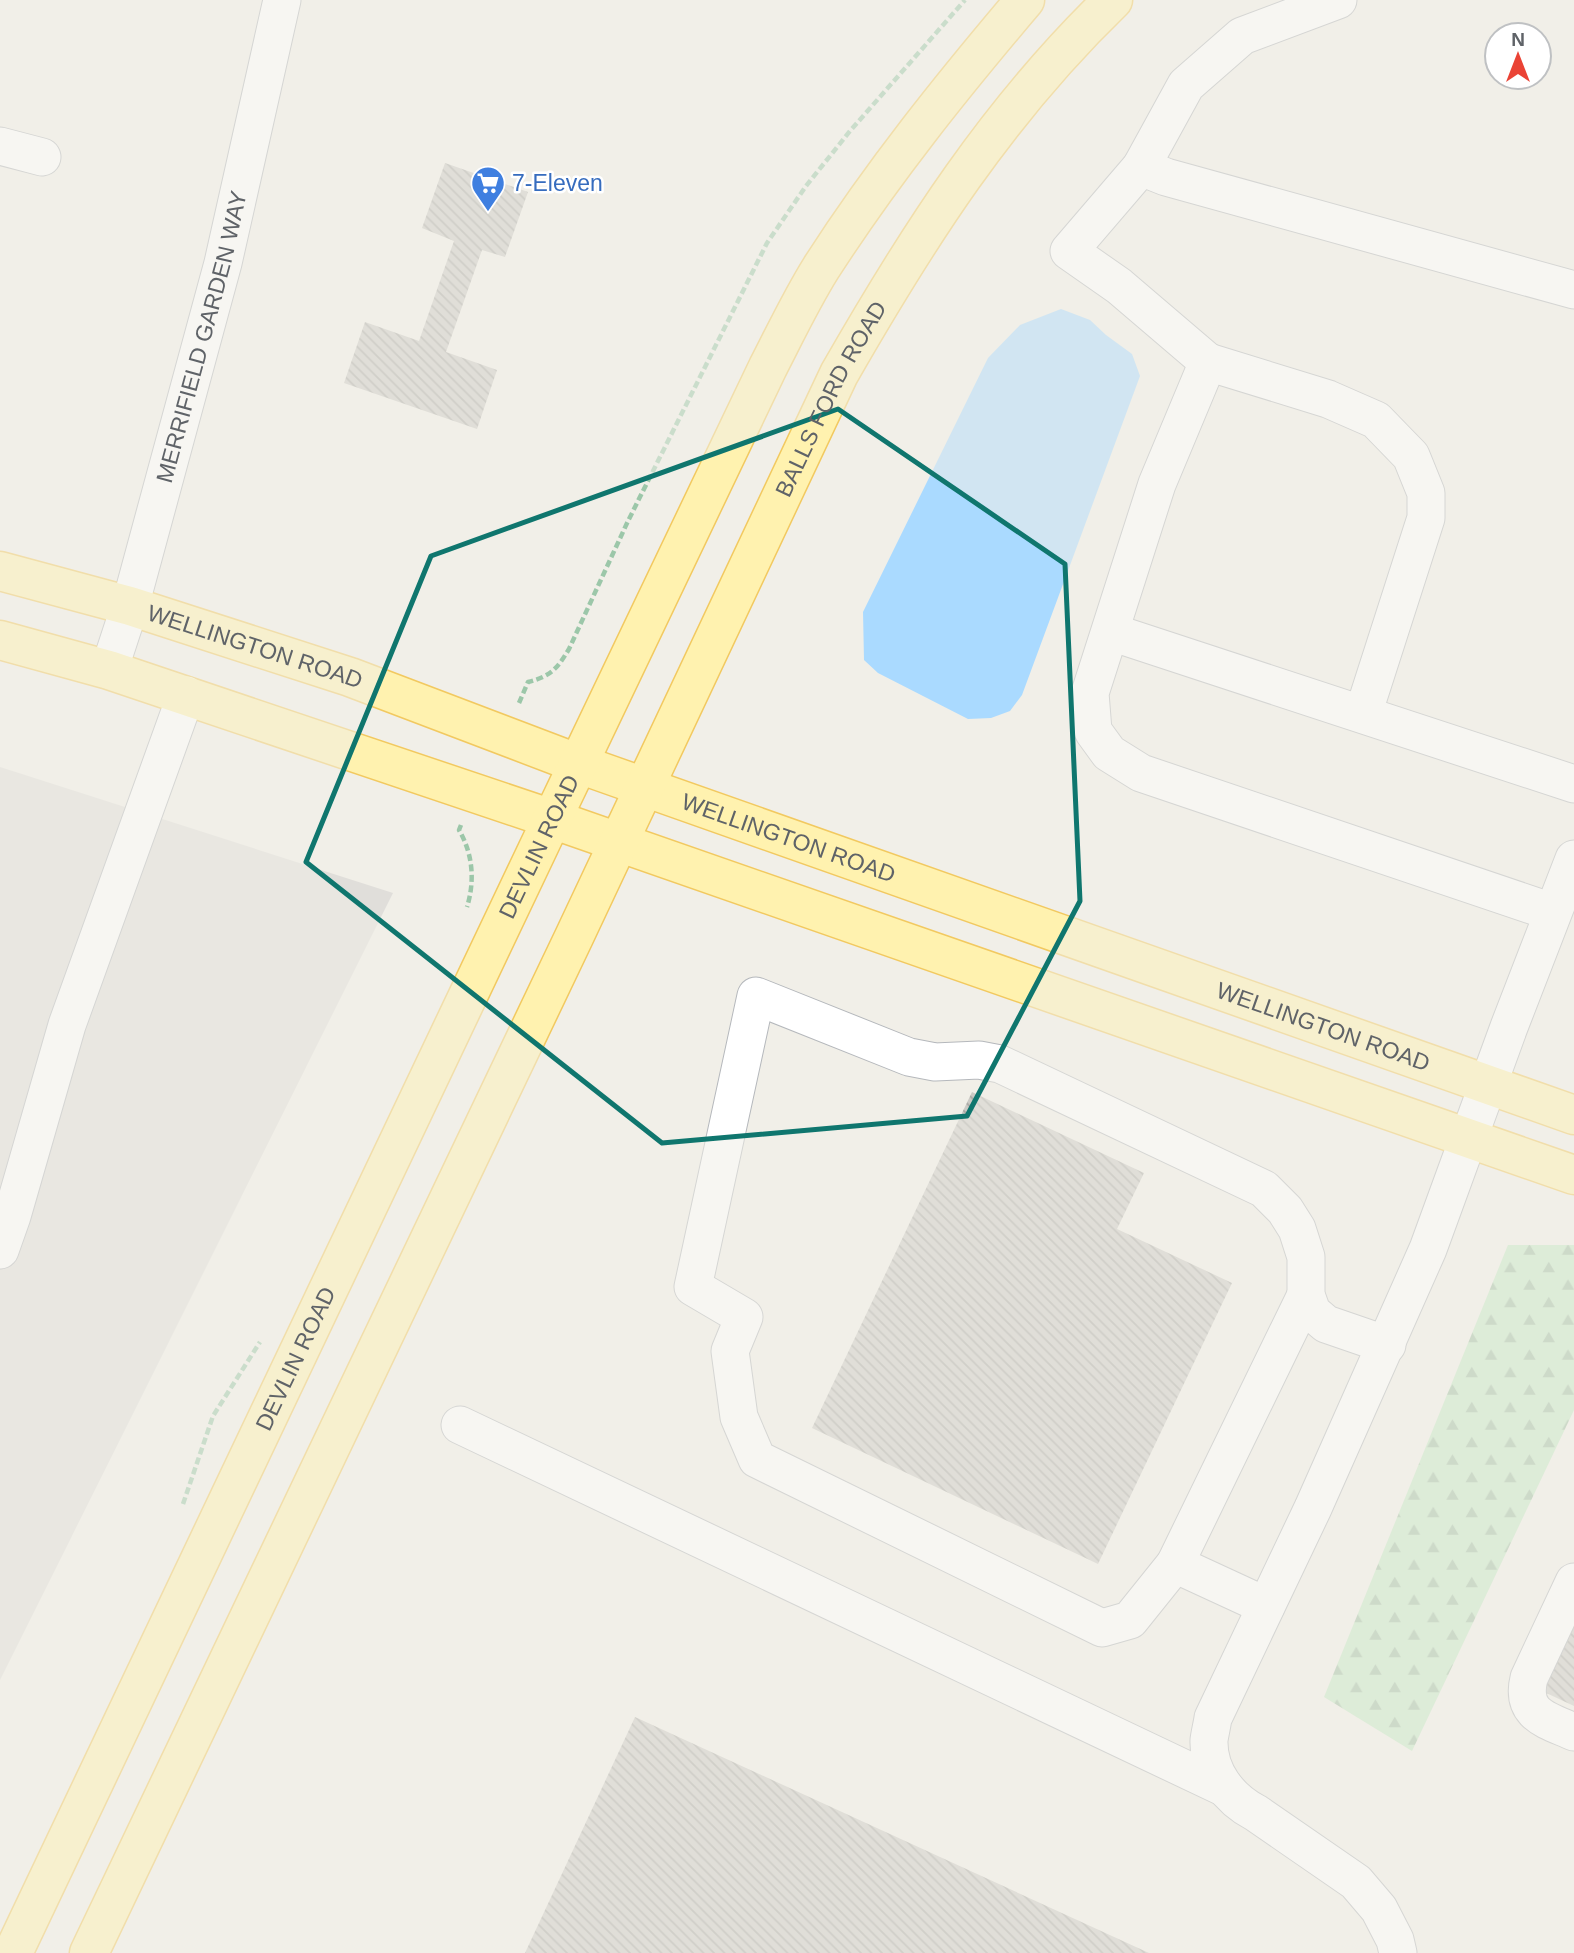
<svg xmlns="http://www.w3.org/2000/svg" width="1574" height="1953" font-family="Helvetica,sans-serif">
<defs>
<pattern id="forest-firs" width="22" height="20" patternUnits="userSpaceOnUse" patternTransform="scale(1.75)"><rect width="22" height="20" fill="#c5e8c5"/><path d="M5 1l3.5 6h-7zM16 11l3.5 6h-7z" fill="#a3c0a4"/></pattern>
<pattern id="building-back-hatch" width="6" height="6" patternUnits="userSpaceOnUse" patternTransform="scale(1.75)"><rect width="6" height="6" fill="#cccac5"/><path d="M-1 5l2 2M0 0l6 6M5-1l2 2" fill="none" stroke="#a9a8a4"/></pattern>
</defs>
<rect width="100%" height="100%" fill="#f1efe8"/>
<!-- industrial -->
<path fill="#e0deda" d="M0,767L393,893L0,1680Z"/>
<!-- forest -->
<path fill="url(#forest-firs)" d="M1508,1245H1574V1410L1412,1751L1324,1697Z"/>
<!-- water -->
<path fill="#aadaff" d="M1061,309L1090,320L1106,335L1132,354L1140,376L1022,695L1010,711L991,718L968,719L878,673L864,660L863,612L988,358L1020,325Z"/>
<!-- building -->
<g fill="url(#building-back-hatch)">
<path d="M445,163L528,192L505,257L482,250L446,352L497,370L477,429L344,383L365,322L419,341L454,241L422,228Z"/>
<path d="M972,1092L1144,1173L1117,1229L1232,1283L1098,1564L812,1428Z"/>
<path d="M1574,1623V1706L1542,1691Z"/>
<path d="M635,1717L1149,1953H525Z"/>
</g>
<g fill="none" stroke-linecap="round" stroke-linejoin="round">
<!-- minor casing -->
<g stroke="#b5b8bc" stroke-width="39">
<g id="minor">
<path d="M0,146L42,157"/>
<path d="M1141,167L1186,85L1242,36L1338,0"/>
<path d="M1208,362L1119,286L1069,251L1141,167L1166,177L1574,290"/>
<path d="M1111,632L1574,784"/>
<path id="s1" d="M109,670L130,606L223,263L282,0"/>
<path d="M1363,714L1426,518V493L1411,456L1376,420L1328,399L1208,362L1157,484L1090,693L1093,731L1109,753L1141,773L1552,912"/>
<path d="M0,1250L12,1216L67,1025L186,695"/>
<path d="M460,1425L1225,1788"/>
<path d="M1175,1564L1130,1620L1102,1628L757,1459L739,1417L730,1351L744,1317L693,1287L756,996L909,1057L935,1062L979,1060L1000,1064L1264,1189L1285,1210L1297,1229L1306,1257V1295L1312,1312L1326,1324L1387,1345"/>
<path d="M1574,1582L1529,1678C1520,1715 1547,1720 1574,1732"/>
<path d="M1266,1606L1175,1564L1306,1295"/>
<path d="M1398,1953L1395,1940L1379,1909L1356,1882L1256,1813C1229,1799 1208,1772 1209,1740C1210,1733 1212,1725 1213,1718L1313,1508L1428,1249L1509,1027L1574,859"/>
</g>
</g>
<!-- major casing -->
<g stroke="#f2c960" stroke-width="41">
<g id="major">
<path id="s2" d="M0,571L130,606L350,677L579,764L1574,1115"/>
<path d="M0,640L109,670L552,819L1574,1175"/>
<path id="s3" d="M13,1953L552,819L768,367C785,334 801,300 821,268C882,173 952,86 1025,0"/>
<path id="s4" d="M89,1953L574,937L839,374C918,236 998,111 1113,0"/>
</g>
</g>
<!-- path -->
<g stroke="#9cc7a9" stroke-width="4.5" stroke-dasharray="7 3.5" stroke-linecap="butt">
<path d="M519,703L528,682C551,676 557,669 569,649L628,521L767,243L806,186L850,131L965,0"/>
<path d="M461,825L459,830C473,854 475,881 467,907"/>
<path d="M183,1504L213,1416L260,1342"/>
</g>
<!-- minor -->
<use href="#minor" stroke="#fff" stroke-width="37"/>
<!-- major -->
<use href="#major" stroke="#fff2af" stroke-width="38"/>
</g>
<!-- marked area -->
<path d="M0 0H1574V1953H0ZM838,409L1065,564L1080,901L967,1116L662,1143L306,862L431,556Z" fill="#f1efe8" fill-opacity=".55" fill-rule="evenodd"/>
<path fill="none" stroke="#0f766e" stroke-width="5" stroke-linejoin="round" d="M838,409L1065,564L1080,901L967,1116L662,1143L306,862L431,556Z"/>
<!-- icons -->
<defs>
<g id="supermarket-pin" transform="scale(1.75)"><path d="M0 17L-7.5 6A9.5 9.5 0 1 1 7.5 6Z" fill="#3f7fe0" stroke="#fff"/><path d="M-6-5.5h2.5l.6 2H6L4.5 2H-2.5L-4.4-4H-6ZM-1.5 3.2a1.3 1.3 0 1 0 .1 0ZM3 3.2a1.3 1.3 0 1 0 .1 0Z" fill="#fff"/></g>
</defs>
<g fill-rule="evenodd">
<use href="#supermarket-pin" x="488" y="183"/>
</g>
<g text-anchor="middle" stroke-width="5" stroke-linejoin="round" paint-order="stroke">
<!-- shop labels -->
<g font-size="23" fill="#366cbe" stroke="#fff" text-anchor="start">
<text x="512" y="191">7-Eleven</text>
</g>
<!-- street labels -->
<g font-size="23" fill="#5f6368" stroke="#fff">
<text dy="8" stroke="none"><textPath href="#s1" startOffset="346">MERRIFIELD GARDEN WAY</textPath></text>
<text dy="8" stroke="none"><textPath href="#s4" startOffset="1722">BALLS FORD ROAD</textPath></text>
<text dy="8" stroke="none"><textPath href="#s2" startOffset="266">WELLINGTON ROAD</textPath></text>
<text dy="8" stroke="none"><textPath href="#s2" startOffset="833">WELLINGTON ROAD</textPath></text>
<text dy="8" stroke="none"><textPath href="#s3" startOffset="1225">DEVLIN ROAD</textPath></text>
<text dy="8" stroke="none"><textPath href="#s2" startOffset="1400">WELLINGTON ROAD</textPath></text>
<text dy="8" stroke="none"><textPath href="#s3" startOffset="658">DEVLIN ROAD</textPath></text>
</g>
</g>
<!-- north arrow -->
<g transform="translate(1518 56)"><circle r="33" fill="#ffffff" stroke="#bfc1c3" stroke-width="2"/>
<path d="M0-5L12 26L0 18L-12 26Z" fill="#ea4335"/>
<text y="-10" font-size="19" font-weight="bold" text-anchor="middle" fill="#5f6368">N</text>
</g>
</svg>
